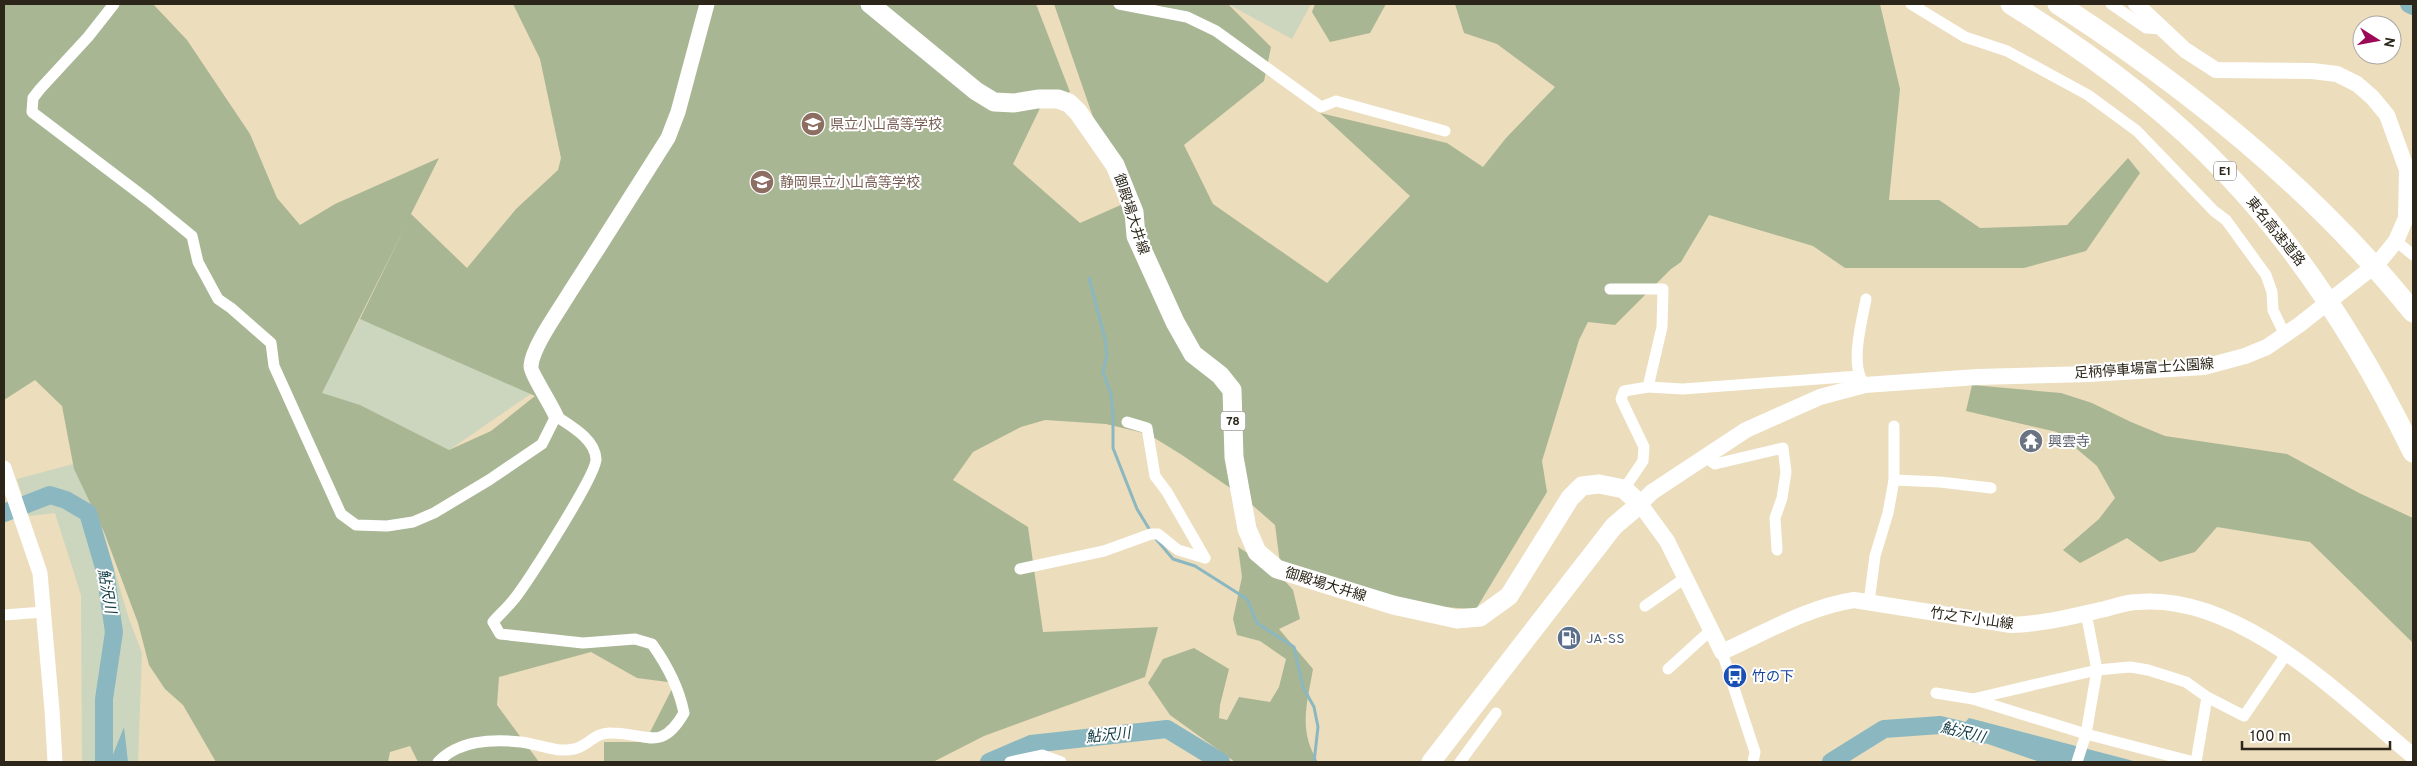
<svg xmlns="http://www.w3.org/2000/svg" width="2417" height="766" font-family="Overpass,'Noto Sans JP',sans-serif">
<rect width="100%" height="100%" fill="#ecddbc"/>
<!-- green -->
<g fill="#ccd5be">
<path d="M1228,4H1311L1292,39Z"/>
<path d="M360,319L541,387L449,450L321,393Z"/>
<path d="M73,464L102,528L129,619L142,653L138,762H82L81,595L55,513L29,516L17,479Z"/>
</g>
<!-- forest -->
<g fill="#a9b694" fill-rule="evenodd">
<path d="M4,4H153L187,40L250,134L277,198L300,225L335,204L439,158L411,214L467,268L516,209L558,170L561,158L540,59L513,4H1036L1070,92L1043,102L1013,164L1080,223L1123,204L1054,4H1119L1153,10L1158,4H1228L1271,47L1264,81L1184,145L1213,204L1327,283L1410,196L1320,113L1447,143L1483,167L1506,138L1555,87L1497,44L1464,33L1455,4H1880L1900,89L1889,200H1939L1980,228L2067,225L2128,158L2140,173L2086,251L2024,268H1845L1813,246L1709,215L1681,262L1671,269L1615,325L1588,322L1579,340L1542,461L1547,492L1476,609L1424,606L1280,563L1275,525L1242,496L1182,455L1148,434L1106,424L1045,420L1021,427L973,452L953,480L1028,527L1043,632L1158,627L1145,677L984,736L933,762H604V742H645L675,683L637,678L591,652L499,677L497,705L539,762H418L410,746L390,752L388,762H216L183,705L165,689L149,665L138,623L104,532L74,469L62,406L35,380L4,400ZM405,227L360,319L535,396L491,431L449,450L360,405L322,393Z"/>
<path d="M1315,4H1386L1370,33L1330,42L1312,12Z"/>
<path d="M1972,385L2061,393L2092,403L2131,422L2165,436L2287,454L2359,493L2413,518V643L2310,542L2217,527L2195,552L2160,562L2127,538L2080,563L2063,550L2099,519L2115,498L2097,466L2057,432L1966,411Z"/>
<path d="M1238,547L1276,571L1293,590L1300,619L1279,629L1313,669C1307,704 1298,731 1318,762H1235L1170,715L1148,683L1163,659L1194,648L1229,669L1220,705L1219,718L1227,720L1239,697L1270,702L1279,687L1286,659L1260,641L1237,635L1233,619L1242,577Z"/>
</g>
<!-- water -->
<g fill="#8bb7c1">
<path d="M1969,718L2126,759L2137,762H2040L1956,733Z"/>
<path d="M124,727L128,762H110Z"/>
</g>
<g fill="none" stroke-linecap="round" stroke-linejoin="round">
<!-- stream -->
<g stroke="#8bb7c1" stroke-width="3">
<path d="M1089,278L1105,339L1107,354L1103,372L1111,394L1113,416V448L1137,509L1151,532"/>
<path d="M1156,539L1173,559L1195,566L1247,599L1257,623L1294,647L1303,687L1314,707L1318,727L1314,762"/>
</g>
<!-- river -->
<g stroke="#8bb7c1" stroke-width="18">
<path d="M2409,4L2413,6"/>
<path d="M4,513L50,495L66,500L88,513L105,571L114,632L104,699V762"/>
<path d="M989,762L1031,744L1167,729L1221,762"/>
<path d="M1831,762L1884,729L1940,725L1982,735"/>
</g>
<!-- minor -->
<g stroke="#fff" stroke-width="11">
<path d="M114,4L88,37L40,89L33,98L32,112L148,200L192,236L198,262L218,299L231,308L271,343L274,366L341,514L356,525L387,526L413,522L434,513L489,480L542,444L556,416C571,426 595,439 596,459C597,474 531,576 518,594C511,604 501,613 493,622L500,634L583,643L635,639L652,644C667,665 679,688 684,713C661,753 647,733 611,733C595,732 588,746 574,749C556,753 538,744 521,742C492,739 459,740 438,762"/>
<path d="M1119,4L1187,17L1216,31L1321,107L1336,101L1445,131"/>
<path d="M1911,4L1965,37L2007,51L2088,95L2137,131L2214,211L2226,220L2266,275L2272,292L2273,310L2285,335"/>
<path d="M2111,4L2146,28L2162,29"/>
<path d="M2396,241L2413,255"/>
<path d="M1610,289H1663L1662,327L1648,387L1624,391L1621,399L1644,447L1643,461L1624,489"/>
<path d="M1863,382C1850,363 1862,321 1866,299"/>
<path d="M1648,387L1683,389L1859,376"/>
<path d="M1127,422L1147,428L1155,476L1167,492L1205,558"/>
<path d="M1704,456L1715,464L1783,448L1786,472L1782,498L1775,518L1777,550"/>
<path d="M1894,480L1940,482L1991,488"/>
<path d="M1020,569L1104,551L1151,534H1158L1178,550L1205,558"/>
<path d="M1869,602L1875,556L1888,513L1894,480V426"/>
<path d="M1645,606L1685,578"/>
<path d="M4,615L43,612"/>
<path d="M1722,652L1755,752L1753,762"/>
<path d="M1668,669L1711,630"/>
<path d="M1936,693L1973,699L2086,734L2194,762"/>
<path d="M1973,699L2097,670L2130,667L2148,670L2186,682L2207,697L2244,716L2287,653"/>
<path d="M1010,762L1042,755L1061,762"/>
<path d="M1460,762L1496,713"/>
<path d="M2077,762L2086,734L2097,670L2086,613"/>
<path d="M2196,762L2207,697"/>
</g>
<!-- tertiary -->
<g stroke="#fff" stroke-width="15">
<path d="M556,416C552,406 530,372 531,366C532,347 560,309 570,292C603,241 635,190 668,138L678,112L707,4"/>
<path d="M4,468L40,573L52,710L55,762"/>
</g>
<!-- secondary -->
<path stroke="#fff" stroke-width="16" d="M2136,4L2185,50L2216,70L2312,71L2337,74L2357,84L2372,97L2387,115L2407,170L2406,218L2396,241L2378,263L2299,325L2267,347L2245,356L2204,367L2089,374L1977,377L1865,385L1820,397L1746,430L1652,492L1640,504L1667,541L1722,652C1764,633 1808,607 1854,600L2011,625C2043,624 2074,616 2105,609C2116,606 2127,602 2138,602C2239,593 2341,696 2413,756"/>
<!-- primary -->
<path stroke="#fff" stroke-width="19" d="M870,4L976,91L994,102L1014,103L1038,99H1058L1069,103L1078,112L1115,165L1134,212L1136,236L1175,322L1193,354L1220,375L1232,390L1234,457L1247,529L1257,552L1277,569L1393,605L1457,619L1480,617L1509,596L1570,498L1582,486L1599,484L1624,489L1640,504L1614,526L1431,762"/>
<!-- motorway -->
<g stroke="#fff" stroke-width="21">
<path d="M2011,4C2088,52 2164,107 2227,174C2305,256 2364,351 2413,452"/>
<path d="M2058,4C2190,89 2314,189 2413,312"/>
</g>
</g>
<!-- icons -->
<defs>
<g id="school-disc" transform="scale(1.25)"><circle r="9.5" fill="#8d6e63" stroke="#fff"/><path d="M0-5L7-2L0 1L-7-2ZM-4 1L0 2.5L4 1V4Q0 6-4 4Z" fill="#fff"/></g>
<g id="temple-disc" transform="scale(1.25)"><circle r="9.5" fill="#6b7280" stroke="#fff"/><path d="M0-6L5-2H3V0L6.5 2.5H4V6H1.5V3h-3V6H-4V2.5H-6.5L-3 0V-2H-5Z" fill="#fff"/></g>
<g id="fuel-disc" transform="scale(1.25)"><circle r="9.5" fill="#5c6f8a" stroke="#fff"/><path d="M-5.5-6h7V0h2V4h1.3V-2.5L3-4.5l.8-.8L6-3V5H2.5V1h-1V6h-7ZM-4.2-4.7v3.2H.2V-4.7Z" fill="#fff"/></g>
<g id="bus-disc" transform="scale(1.25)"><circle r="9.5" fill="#1a4fb4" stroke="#fff"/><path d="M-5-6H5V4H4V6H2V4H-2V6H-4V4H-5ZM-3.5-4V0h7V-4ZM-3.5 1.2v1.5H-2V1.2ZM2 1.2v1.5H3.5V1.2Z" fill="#fff"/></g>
</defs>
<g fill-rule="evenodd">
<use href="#school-disc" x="813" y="124"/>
<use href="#school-disc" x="762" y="182"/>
<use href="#temple-disc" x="2031" y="441"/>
<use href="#fuel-disc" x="1569" y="638"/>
<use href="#bus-disc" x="1735" y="676"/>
</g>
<g text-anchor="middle" stroke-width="4" stroke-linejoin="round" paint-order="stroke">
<!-- shield labels -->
<g fill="#fff" stroke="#6b675e" stroke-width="1">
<rect x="2214" y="161.5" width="22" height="19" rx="4"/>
<rect x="1220.5" y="411.5" width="25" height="19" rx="4"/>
</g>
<g font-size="12" font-weight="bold" fill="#2b2619">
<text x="2225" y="175">E1</text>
<text x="1233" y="425">78</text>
</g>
<!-- education labels -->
<g font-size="14" fill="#785e54" stroke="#fff" text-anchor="start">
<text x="830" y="129">県立小山高等学校</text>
<text x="780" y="187">静岡県立小山高等学校</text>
</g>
<!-- street labels -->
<g font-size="14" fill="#2b2619" stroke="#fff">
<text transform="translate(1132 214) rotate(72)" y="5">御殿場大井線</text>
<text transform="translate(2276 231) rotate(51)" y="5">東名高速道路</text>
<text transform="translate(2144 368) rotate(-4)" y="5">足柄停車場富士公園線</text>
<text transform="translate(1326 584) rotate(17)" y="5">御殿場大井線</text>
<text transform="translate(1972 618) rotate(8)" y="5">竹之下小山線</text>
</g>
<!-- worship labels -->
<g font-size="14" fill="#5b616d" stroke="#fff" text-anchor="start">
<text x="2048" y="446">興雲寺</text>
</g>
<!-- service labels -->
<g font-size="14" fill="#4e5e75" stroke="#fff" text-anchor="start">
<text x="1586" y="643">JA-SS</text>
</g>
<!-- transit labels -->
<g font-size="14" fill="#164399" stroke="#fff" text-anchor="start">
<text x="1752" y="681">竹の下</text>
</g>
<!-- water labels -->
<g font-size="15" font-style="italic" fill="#133d45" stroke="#fff">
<text transform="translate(107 591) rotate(80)" y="5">鮎沢川</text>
<text transform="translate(1963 732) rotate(14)" y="5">鮎沢川</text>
<text transform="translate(1108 735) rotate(-6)" y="5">鮎沢川</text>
</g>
</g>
<!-- border -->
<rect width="2417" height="766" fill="none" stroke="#2b2619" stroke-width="10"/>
<!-- north arrow -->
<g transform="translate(2377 40) rotate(101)"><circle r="24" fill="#ffffff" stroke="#aaa8a3"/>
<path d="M0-4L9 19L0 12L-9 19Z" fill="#9c0a57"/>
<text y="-8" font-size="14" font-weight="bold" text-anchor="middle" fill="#2b2619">N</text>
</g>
<!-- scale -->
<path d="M2242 741v8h148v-8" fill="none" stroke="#2b2619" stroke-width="2.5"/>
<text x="2250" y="741" font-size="15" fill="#2b2619" stroke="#ffffff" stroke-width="4" paint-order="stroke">100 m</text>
</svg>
